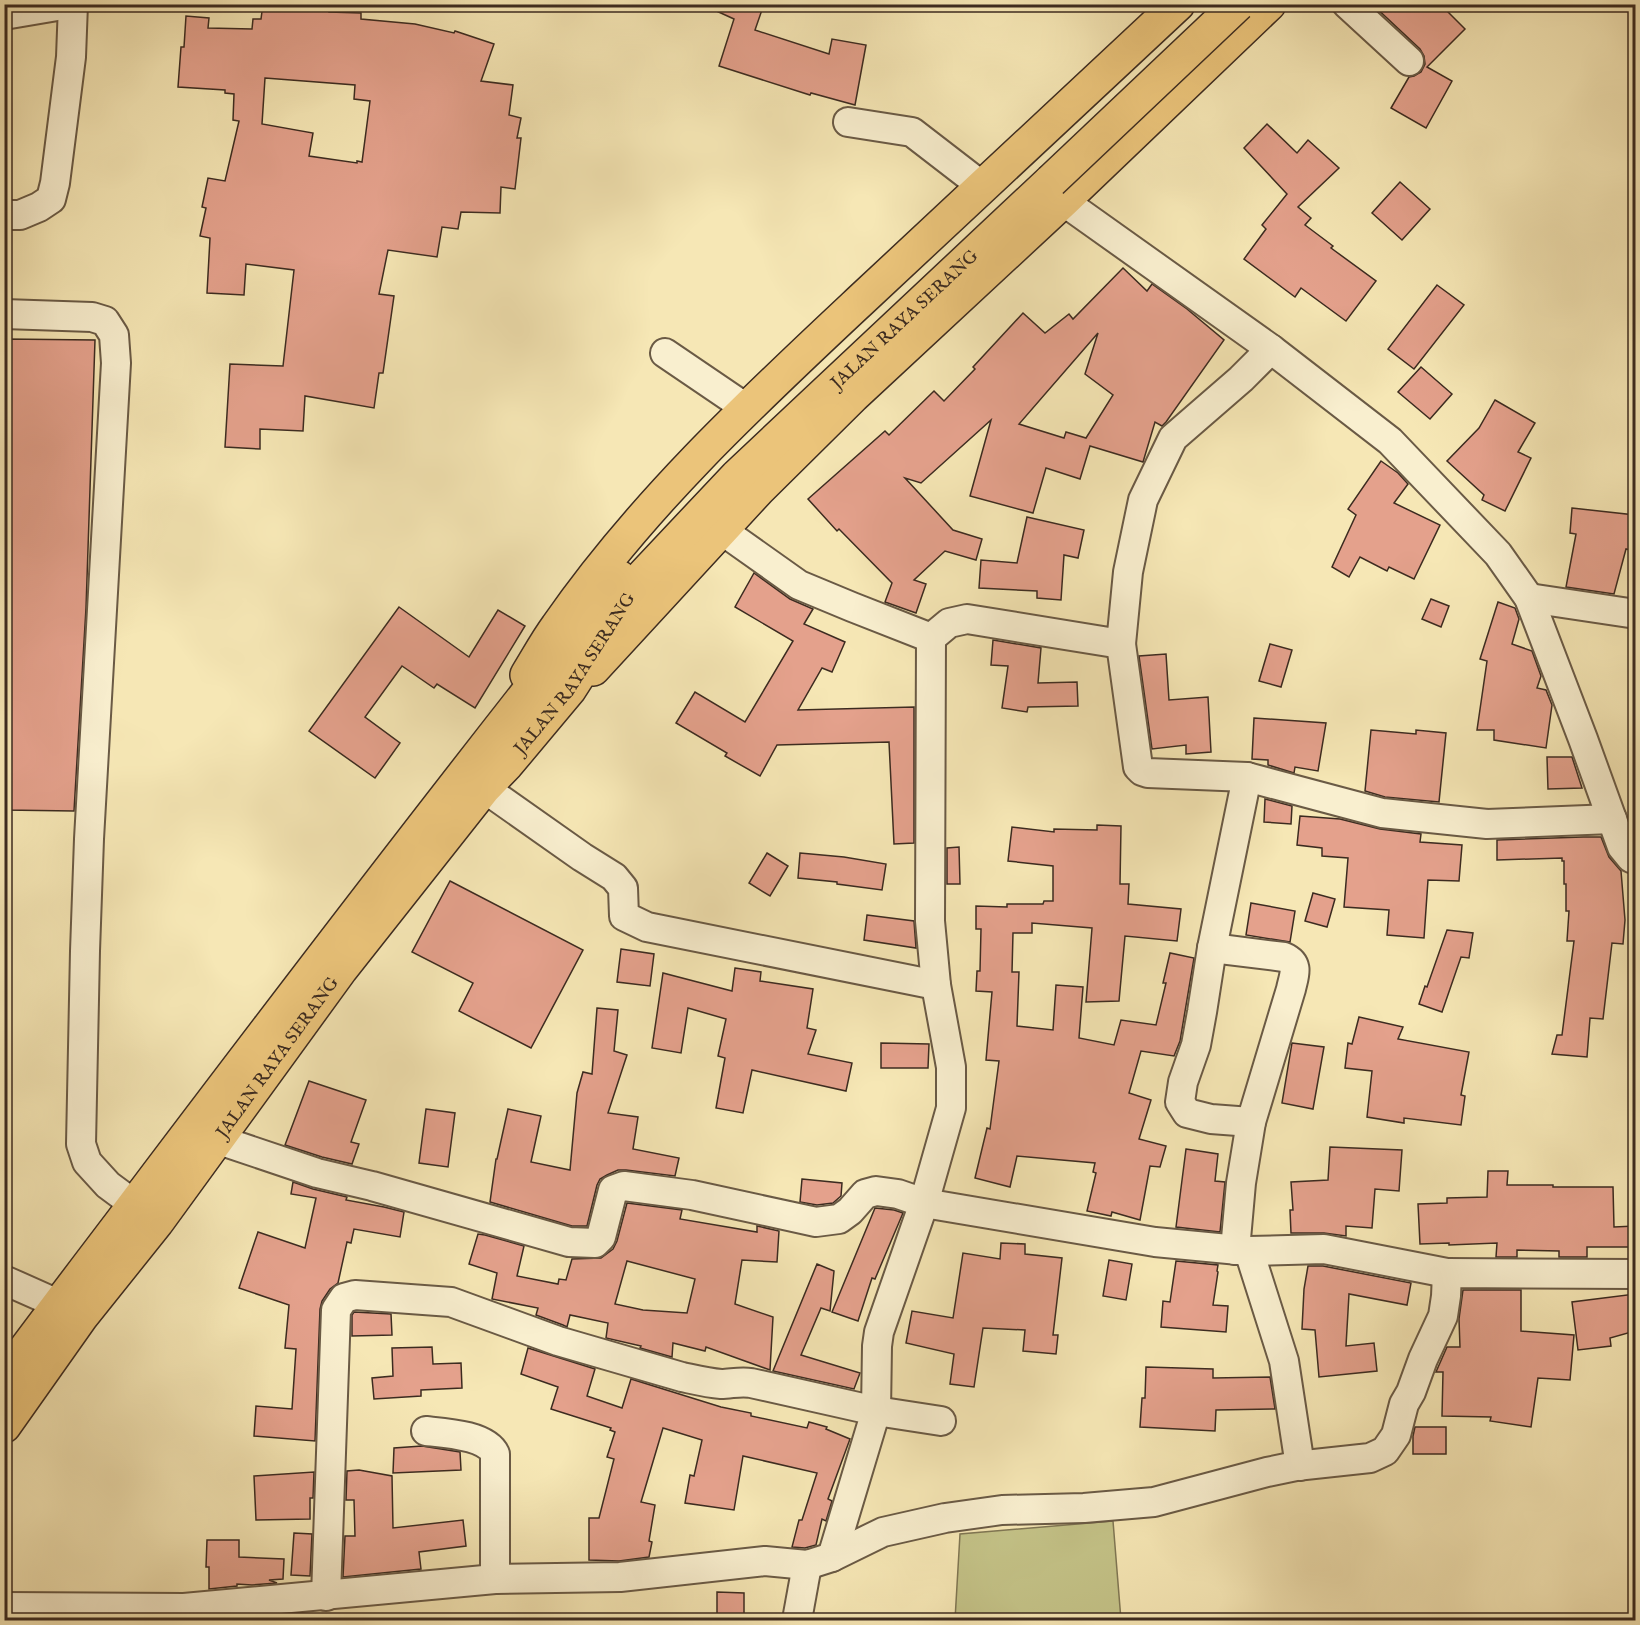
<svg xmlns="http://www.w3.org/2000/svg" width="1640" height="1625" font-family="'IM FELL English',serif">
<rect width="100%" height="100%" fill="#f6e7b5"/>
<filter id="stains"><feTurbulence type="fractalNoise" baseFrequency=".00333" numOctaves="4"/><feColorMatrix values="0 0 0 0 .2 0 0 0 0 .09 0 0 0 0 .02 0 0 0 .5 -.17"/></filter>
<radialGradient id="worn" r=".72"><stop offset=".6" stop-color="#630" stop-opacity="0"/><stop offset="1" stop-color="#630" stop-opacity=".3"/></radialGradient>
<!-- green -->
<path fill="#c4c388" stroke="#807754" stroke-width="1.5" d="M1113,1521L1121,1620H955L960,1534Z"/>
<!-- building -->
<g fill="#e4a18c" stroke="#3c2b20" stroke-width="1.5" fill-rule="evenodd">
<path d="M263,4H330L329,12L361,13V19L415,24L454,33L455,31L494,44L481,81L513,85L509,115L521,118L517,138H521L515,189L501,187L500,213L461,212L458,229L442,227L437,257L388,250L379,294L394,296L383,373H379L374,408L305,396L303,431L260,429V449L225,447L230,364L283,366L294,270L246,264L244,295L207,293L210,238L200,236L206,208L202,207L208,178L225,181L239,121L233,120L234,94L225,93V90L178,87L181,47H184L186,16L209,18L208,28L252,29L253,19H261ZM265,78L355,85L354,99L370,101L362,162L357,161V163L309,156L313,133L262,124Z"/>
<path d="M701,4H764L755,30L829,54L832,39L866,45L855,105L811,93L810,95L719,66L734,19Z"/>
<path d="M1372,4H1440L1465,29L1427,67L1452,81L1426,128L1391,108L1409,77L1414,76L1421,72L1425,64L1424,56L1420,49Z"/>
<path d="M1267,124L1297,153L1308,140L1339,168L1298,207L1311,218L1305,225L1333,246L1331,248L1376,281L1346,321L1301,288L1295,297L1244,259L1266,229L1262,225L1287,194L1244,148Z"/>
<path d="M1400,182L1430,209L1402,240L1372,213Z"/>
<path d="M1123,268L1147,291L1152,284L1187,309L1224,340L1166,422L1162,426L1155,422L1143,462L1090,446L1080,479L1046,468L1033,513L970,496L991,420L921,483L905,478L953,530L982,539L976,560L945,551L914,580L926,584L916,613L885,602L892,583L839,529L837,531L808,499L885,431L889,435L934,391L944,401L975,369L973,367L1023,313L1045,333L1069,314L1073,319ZM1098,333L1085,374L1113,395L1086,438L1066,432L1064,438L1019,424Z"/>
<path d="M1437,285L1464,305L1414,369L1388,349Z"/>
<path d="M4,339L95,340L86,608L74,811L4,810Z"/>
<path d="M1421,367L1452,394L1430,419L1398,392Z"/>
<path d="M1495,400L1535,423L1518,452L1531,458L1505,511L1482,500L1484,495L1447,461L1479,428Z"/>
<path d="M1381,461L1398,473L1408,484L1394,503L1440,525L1414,579L1389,567L1387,571L1360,557L1349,577L1332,567L1356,515L1348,509Z"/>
<path d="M1572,508L1635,515V551L1626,549L1614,594L1566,587L1576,534L1570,533Z"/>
<path d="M1027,517L1084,530L1078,558L1064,555L1061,600L1037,598V591L979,588L981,560L1017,563Z"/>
<path d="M754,573L790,599L813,609L804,624L845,642L832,672L822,668L798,710L914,707V843L894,844L889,742L777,745L760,776L725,756L727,753L676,723L695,692L745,722L793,641L735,607Z"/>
<path d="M1431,599L1449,606L1441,627L1422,619Z"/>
<path d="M1498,602L1515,608L1519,619L1512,644L1532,651L1541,676L1537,688L1546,690L1552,705L1546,748L1494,740V730H1477L1487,661L1480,659Z"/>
<path d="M399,607L469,657L498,610L525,626L475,708L437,684L434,688L402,666L365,717L400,743L375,778L309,731Z"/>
<path d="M993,640L1041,648L1038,683L1077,682L1078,706L1028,707L1027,712L1002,708L1008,666L991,665Z"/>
<path d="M1270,644L1292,650L1281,687L1259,681Z"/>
<path d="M1166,654L1169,700L1208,697L1211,752L1186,754V745L1152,749L1139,656Z"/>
<path d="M1254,718L1326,723L1318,771L1295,767L1294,773L1268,765V760L1252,759Z"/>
<path d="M1371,730L1416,734V730L1446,733L1439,802L1385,797L1365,791Z"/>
<path d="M1547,757H1572L1582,788L1548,789Z"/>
<path d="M1265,799L1292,806L1291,824L1264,822Z"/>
<path d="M1300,816L1340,819L1380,829L1421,834L1420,842L1462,845L1459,881L1428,880L1424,938L1387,935L1389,910L1344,907L1348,858L1322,856V848L1297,845Z"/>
<path d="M1097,825L1121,826L1120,884H1129L1128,904L1181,909L1177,941L1125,936L1119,1001L1086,1002L1092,928L1032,923V933H1013L1012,972H1019L1017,1026L1053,1030L1056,985L1083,987L1079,1038L1114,1045L1121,1020L1156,1025L1166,983H1163L1170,953L1194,958L1180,1041L1174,1056L1141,1051L1129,1093L1151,1100L1139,1139L1166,1146L1160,1167L1150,1166L1140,1220L1112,1212L1111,1216L1087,1211L1096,1173L1093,1172L1095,1163L1017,1156L1010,1187L975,1178L987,1128L990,1129L999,1061L986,1060L992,992L976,991L977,971H980L981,929H976V906L1007,907V904H1043L1044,901H1053V866L1008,861L1012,827L1054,832V829L1097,830Z"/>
<path d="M1583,837H1601L1609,857L1621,871L1625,920L1623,944L1612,943L1603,1019L1590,1018L1587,1057L1552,1054L1557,1035H1562L1574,941H1567L1569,911H1566V884H1564V861H1562V858L1497,860V840Z"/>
<path d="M959,847L960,884H947V848Z"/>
<path d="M767,853L788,866L770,896L749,883Z"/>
<path d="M800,853L844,857L886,864L882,890L837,884V882L798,878Z"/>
<path d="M450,881L583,950L531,1048L459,1011L473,983L412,952Z"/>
<path d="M1313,893L1335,899L1327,927L1305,921Z"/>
<path d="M1251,903L1295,911L1290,942L1246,935Z"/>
<path d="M867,915L914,921L916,948L864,940Z"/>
<path d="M1447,930L1473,933L1469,958L1461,957L1442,1012L1419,1004L1425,986L1427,987Z"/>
<path d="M621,949L654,954L650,986L617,982Z"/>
<path d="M735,968L761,972L760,981L813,989L807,1028L816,1030L808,1054L852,1063L846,1091L752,1070L743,1113L716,1108L725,1058L718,1056L726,1019L688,1008L681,1053L652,1048L663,973L732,991Z"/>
<path d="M597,1008L618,1010L614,1051L627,1055L608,1113L638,1117L633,1149L679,1158L675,1176L626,1170H618L607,1175L600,1179L597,1185L587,1226H572L490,1202L496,1159H497L508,1109L541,1116L531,1162L570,1170L577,1093L583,1072L592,1074Z"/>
<path d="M1359,1017L1403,1027L1398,1039L1469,1052L1461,1095L1465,1096L1461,1125L1404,1118V1123L1367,1117L1372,1071L1345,1068L1348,1043L1352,1044Z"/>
<path d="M881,1043L929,1044L928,1068H881Z"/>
<path d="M1292,1043L1324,1047L1313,1109L1282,1103Z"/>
<path d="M309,1081L366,1100L351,1142L359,1144L352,1164L322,1157L285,1145Z"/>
<path d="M426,1109L455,1113L448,1167L419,1163Z"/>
<path d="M1330,1147L1402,1150L1399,1191L1375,1189L1372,1228L1346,1226V1236L1324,1233H1291L1290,1210H1293L1291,1182L1328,1180Z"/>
<path d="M1186,1149L1218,1154L1215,1181L1225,1182L1220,1232L1176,1227Z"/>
<path d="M1488,1171H1508L1507,1185H1553V1187H1613L1614,1227L1635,1226V1247H1587V1257H1559V1251L1517,1250V1257H1496L1497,1243L1449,1245V1243L1420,1244L1418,1204L1447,1203V1198L1487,1197Z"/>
<path d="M802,1179L842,1183L841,1196L833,1203L817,1205L800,1202Z"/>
<path d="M293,1182L313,1189L347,1197L346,1200L384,1207L404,1212L400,1237L354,1229L351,1243L347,1242L338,1283L330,1289L322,1301L320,1309L315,1441L254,1436L256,1406L292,1409L296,1349L285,1348L289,1305L239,1288L258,1232L305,1248L316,1198L291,1194Z"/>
<path d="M627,1203L682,1210L680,1219L757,1232V1226L779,1231L777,1262L742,1260L735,1304L773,1317L770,1370L706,1347L705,1351L673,1343L672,1357L640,1348L641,1346L606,1338L608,1323L570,1315L567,1327L563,1325L536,1315L538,1308L492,1299L497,1273L469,1264L478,1234L485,1235L524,1246L517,1276L558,1284L559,1279L566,1280L572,1259L601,1258L613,1249L617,1241ZM627,1261L695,1279L687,1313L643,1310L615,1304Z"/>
<path d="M875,1208L894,1210L903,1213L875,1279L872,1278L858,1321L832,1312Z"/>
<path d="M1001,1243L1025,1244V1254L1062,1258L1053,1335H1058L1056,1354L1023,1351L1025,1330L983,1328L974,1387L950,1384L954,1354L906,1343L912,1311L953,1318L963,1253L1000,1259Z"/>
<path d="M1109,1260L1132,1264L1126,1300L1103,1296Z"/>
<path d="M1176,1261L1218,1265L1217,1271L1218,1272L1213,1305L1228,1306L1226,1332L1161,1327L1163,1301L1170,1302Z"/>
<path d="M817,1264L834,1271L830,1311L821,1308L801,1355L860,1373L854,1389L773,1371Z"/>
<path d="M1308,1266H1323L1411,1283L1407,1305L1349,1294L1346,1346L1374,1343L1377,1371L1319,1377L1315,1330L1302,1329L1304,1289Z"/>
<path d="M1463,1290H1521V1331L1574,1335L1570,1380L1538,1378L1531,1427L1490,1421L1491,1417L1442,1416L1443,1372H1436L1447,1347H1460L1459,1319Z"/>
<path d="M1635,1294V1331L1610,1338L1611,1346L1578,1350L1572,1302Z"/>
<path d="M354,1312L391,1314L392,1335L352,1336V1315Z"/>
<path d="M432,1347L433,1364L461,1363L462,1388L421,1390V1396L374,1399L372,1378L393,1376L392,1348Z"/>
<path d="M528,1348L595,1369L587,1396L622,1408L631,1379L721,1407L751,1413V1416L807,1428L809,1422L827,1427L826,1429L850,1439L828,1499L832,1501L826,1521L822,1519L816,1545L805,1548L792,1547L799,1520H802L817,1473L743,1456L734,1510L685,1503L690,1475L694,1476L702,1440L663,1428L641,1502L655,1505L649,1541L652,1542L649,1557L619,1561L589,1560V1518H599L614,1459L607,1457L615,1432L610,1430L611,1428L551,1409L558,1387L521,1374Z"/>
<path d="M1146,1367L1213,1369V1378L1270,1377L1275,1409L1216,1410L1215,1431L1140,1427L1142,1398H1145Z"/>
<path d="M1415,1427H1446V1454H1413V1436Z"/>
<path d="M422,1446L460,1452L461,1470L393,1473L394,1448Z"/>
<path d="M359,1470L392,1476L393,1528L463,1520L466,1546L419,1552L421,1569L343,1577L345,1536H355L354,1500H346L347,1471Z"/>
<path d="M314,1472L313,1498H310V1519L256,1520L254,1476Z"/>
<path d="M294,1533L312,1534L310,1576L291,1575Z"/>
<path d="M207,1540H239V1557L284,1559L283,1579L269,1580L277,1583L252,1585L237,1584V1586L209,1589V1567H206Z"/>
<path d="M717,1592L744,1593V1617L717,1616Z"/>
</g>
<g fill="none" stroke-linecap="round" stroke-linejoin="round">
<!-- minor casing -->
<g stroke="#6a5a45" stroke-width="32">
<g id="minor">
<path d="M1347,4L1409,61"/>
<path d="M4,15L69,4"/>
<path d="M848,122L912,132L982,186"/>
<path d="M1063,201L1271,349L1390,441L1498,554L1529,598L1583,739L1622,847L1631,858L1636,860"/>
<path d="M4,215H20L39,207L51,199L55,183L71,57L73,4"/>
<path d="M4,314L92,317L105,321L114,335L116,363L89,839L85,951L81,1144L87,1162L108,1185L135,1205"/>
<path d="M665,353L746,408"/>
<path d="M720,529L799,585L852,607L931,638"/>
<path d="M1529,598L1636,614"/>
<path d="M1121,644L1138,767L1142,771L1148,773L1247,777L1382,813L1487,824L1612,819"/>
<path d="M1247,777L1212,948L1202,1012L1196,1045L1183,1082L1180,1102L1187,1113L1211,1119L1251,1122"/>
<path d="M484,788L582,857L614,877L623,888L624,916L647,927L936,985"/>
<path d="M1212,948L1284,957C1300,964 1294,975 1291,989L1251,1122L1241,1183L1235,1250"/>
<path d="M216,1139L317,1173L372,1186L569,1242L595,1243L601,1237L613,1190L624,1186L692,1195L816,1222L839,1219L850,1211L865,1194L876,1191L898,1194L924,1203L1155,1242L1249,1251L1324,1249L1447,1273"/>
<path d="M1249,1251L1284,1361L1300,1466"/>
<path d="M4,1280L58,1304"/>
<path d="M426,1431C445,1433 486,1435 495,1454V1579"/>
<path d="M832,1557L876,1411L877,1346L879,1332L924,1203L951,1108V1067L936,985L930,921L931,638L949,623L967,619L1121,644L1128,572L1143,500L1173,438L1241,379L1271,349"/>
<path d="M326,1596L336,1310L344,1298L355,1295L451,1302L558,1341L682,1377C696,1380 708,1383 721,1384C731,1384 740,1381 751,1383L876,1411L941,1421"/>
<path d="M4,1607L184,1608L495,1579L620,1577L765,1561L807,1565L832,1557L883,1532L945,1518L1002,1510L1084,1508L1154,1502L1267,1472L1296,1466L1370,1458L1385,1451L1396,1435L1404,1404L1411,1392L1423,1359L1443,1316L1446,1296L1447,1273L1636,1274"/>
<path d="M797,1620L807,1565"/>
</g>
</g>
<!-- major casing -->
<g stroke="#3c2b20" stroke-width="36">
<g id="major">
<path d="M593,669L758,490L853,396L1063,201L1269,4"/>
<path d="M527,675C537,659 546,642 557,627C642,504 752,402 861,300C966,201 1072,103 1178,4"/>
</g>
</g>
<!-- highway casing -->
<g stroke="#3c2b20" stroke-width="36">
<g id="highway">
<path d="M4,1378C54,1310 106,1243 157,1175C309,974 462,774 619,577"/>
<path id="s1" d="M4,1426L81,1317L157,1222L341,969L484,788L507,764L569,690L640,579L737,476L1051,181"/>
</g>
</g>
<!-- minor -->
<use href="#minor" stroke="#f9efcf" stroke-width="28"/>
<!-- major -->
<use href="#major" stroke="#ebc47a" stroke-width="33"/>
<!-- highway -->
<use href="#highway" stroke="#ebc47a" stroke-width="33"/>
<!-- highway-bridge casing -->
<g stroke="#3c2b20" stroke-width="36" stroke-linecap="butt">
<path id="highway-bridge" d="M1051,181L1238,4"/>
</g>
<!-- highway-bridge -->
<use href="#highway-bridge" stroke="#ebc47a" stroke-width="33"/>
</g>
<g text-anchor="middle" stroke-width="4.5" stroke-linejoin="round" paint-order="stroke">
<!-- street labels -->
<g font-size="18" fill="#3c2b20" stroke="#f9efcf">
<text dy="6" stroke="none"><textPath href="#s1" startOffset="1431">JALAN RAYA SERANG</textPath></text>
<text dy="6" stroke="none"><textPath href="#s1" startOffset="945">JALAN RAYA SERANG</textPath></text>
<text dy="6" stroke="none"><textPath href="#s1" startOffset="459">JALAN RAYA SERANG</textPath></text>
</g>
</g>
<!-- margin -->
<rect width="1640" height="1625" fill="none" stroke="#f6e7b5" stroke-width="24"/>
<rect x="6" y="6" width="1628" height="1613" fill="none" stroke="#3c2b20" stroke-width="3"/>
<rect x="12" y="12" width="1616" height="1601" fill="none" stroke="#3c2b20" stroke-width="1.5"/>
<rect width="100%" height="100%" filter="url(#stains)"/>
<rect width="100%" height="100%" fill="url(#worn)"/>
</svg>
